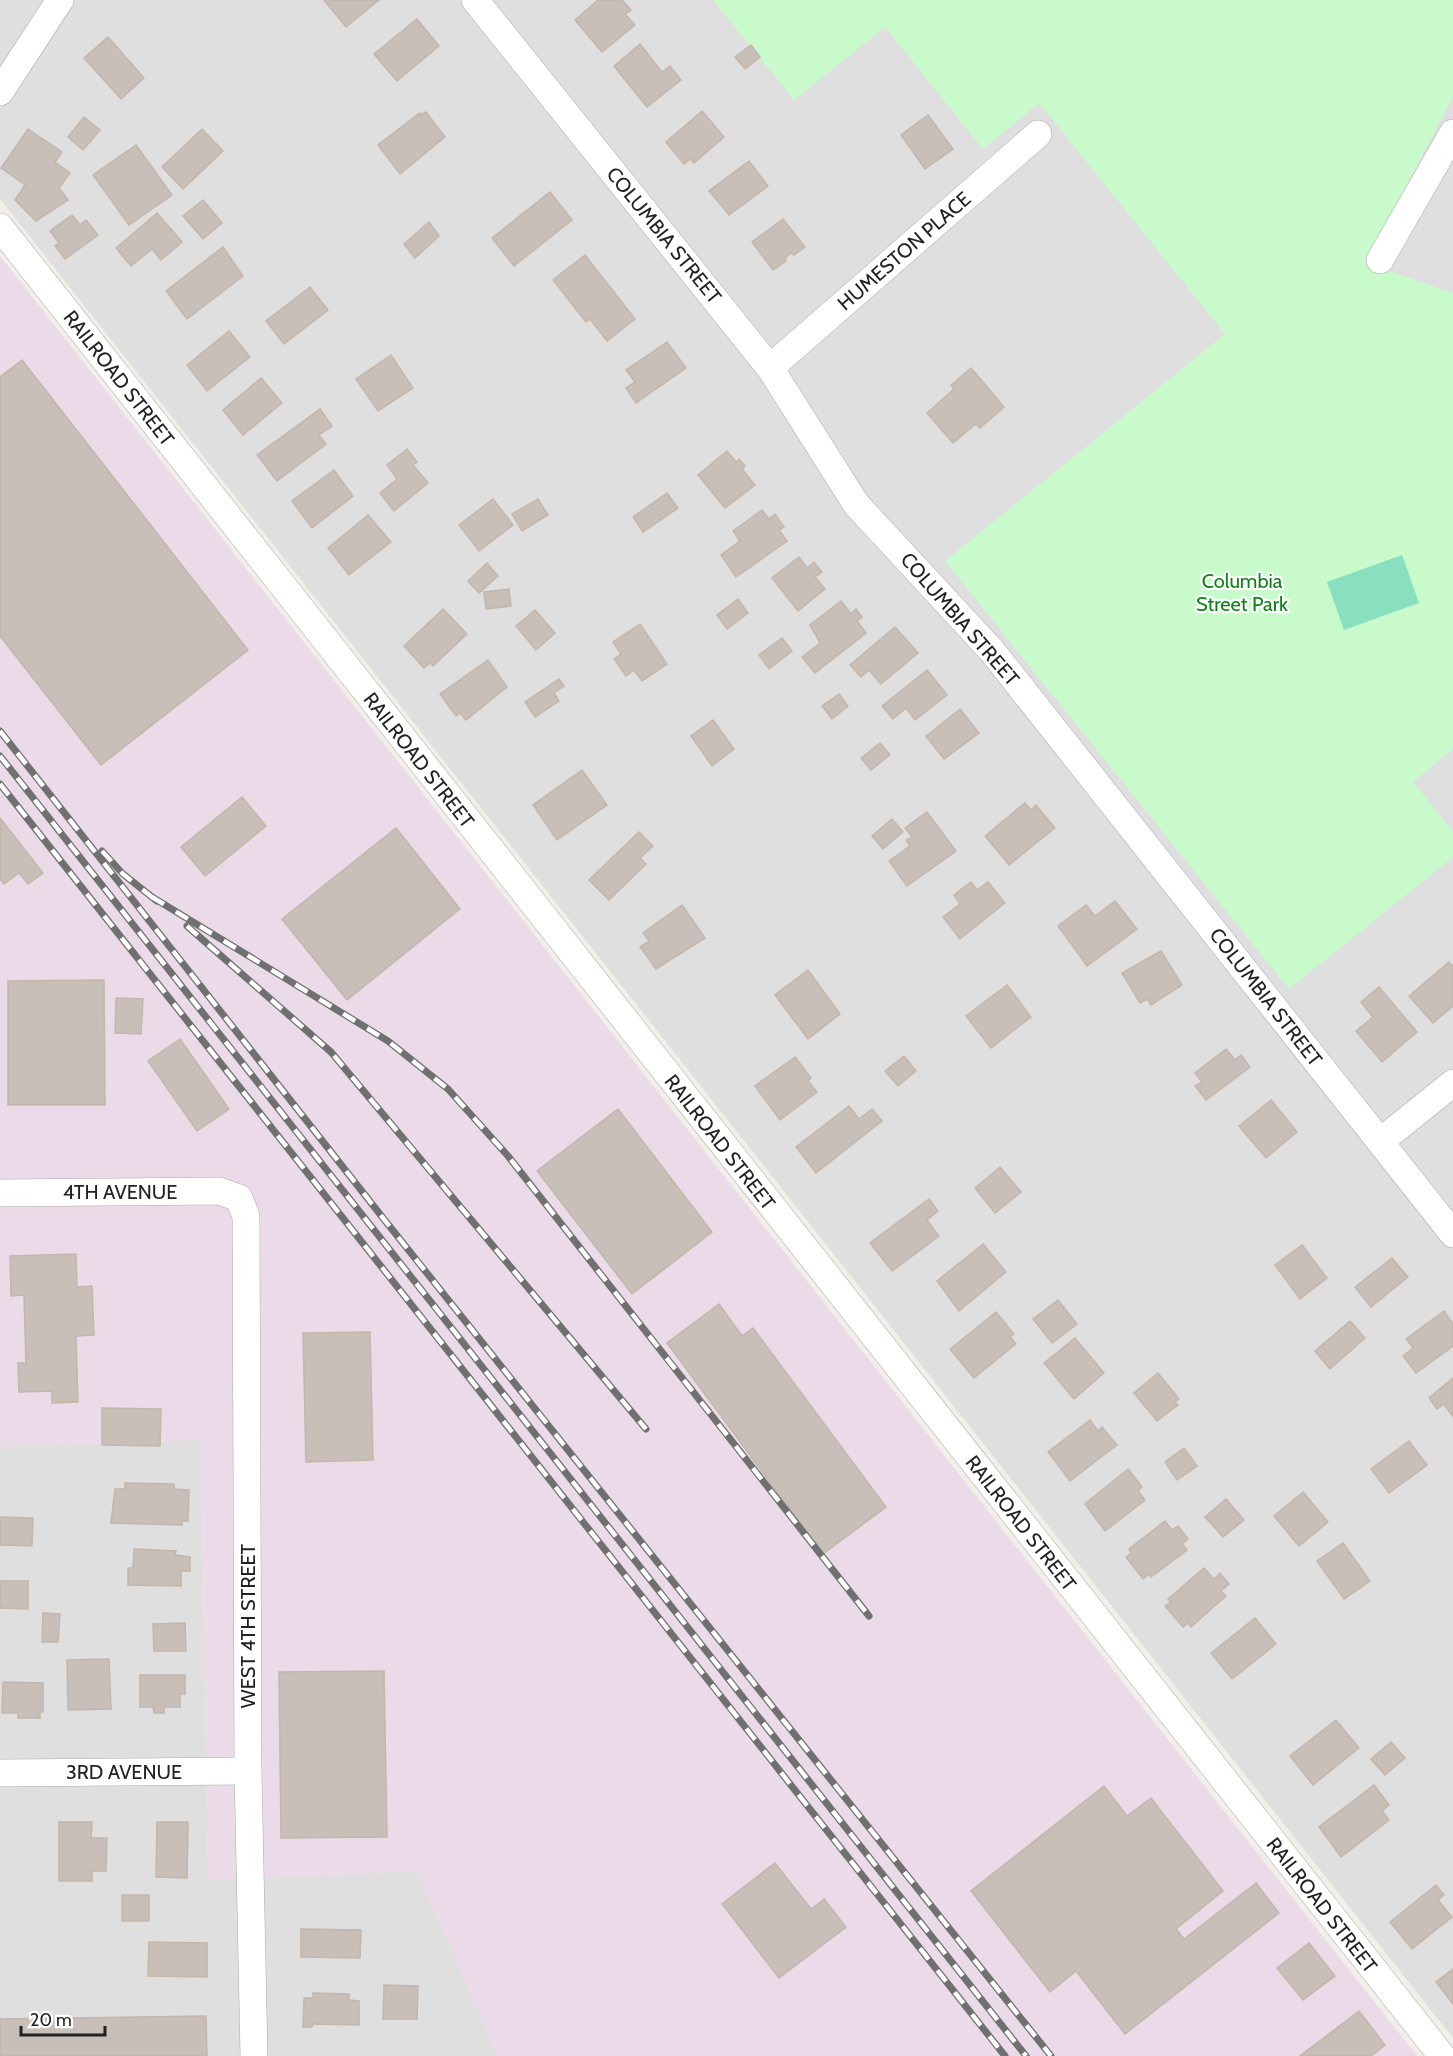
<svg xmlns="http://www.w3.org/2000/svg" width="1453" height="2056" font-family="Cabin,sans-serif">
<rect width="100%" height="100%" fill="#f2efe9"/>
<!-- residential -->
<g fill="#e0dfdf">
<path d="M0,0H1453V2038L0,199Z"/>
<path d="M201,1440L208,1880L417,1871L498,2056H0V1447Z"/>
</g>
<!-- industrial -->
<path fill="#ebdbe8" d="M0,256L1417,2056H498L416,1871L208,1880L201,1440L0,1447Z"/>
<!-- park -->
<path fill="#c8facc" d="M713,0H1453V97L1366,263L1453,293V749L1413,782L1453,832V857L1289,989L945,561L1225,334L1039,103L983,149L885,27L794,100Z"/>
<!-- pitch -->
<path fill="#88e0be" d="M1402,555L1419,603L1344,630L1327,582Z"/>
<!-- building -->
<g fill="#c7bfb8" stroke="#c4b6ab" stroke-width="1.5">
<path d="M324,0H379L346,27Z"/>
<path d="M598,0H622L631,10L625,14L635,25L602,52L575,20Z"/>
<path d="M417,19L439,46L397,81L374,54Z"/>
<path d="M108,37L144,78L121,99L84,58Z"/>
<path d="M640,44L662,72L670,66L681,80L647,107L614,66Z"/>
<path d="M751,45L760,57L745,69L735,57Z"/>
<path d="M702,111L724,137L694,163L690,159L684,164L666,142Z"/>
<path d="M426,112L445,137L400,174L378,145L420,113L421,115Z"/>
<path d="M928,115L953,149L925,169L901,135Z"/>
<path d="M84,117L100,130L83,150L68,137Z"/>
<path d="M28,129L62,152L55,162L70,173L59,188L68,200L36,221L15,200L25,185L1,168Z"/>
<path d="M202,129L223,151L183,189L162,167Z"/>
<path d="M136,145L172,195L129,225L93,175Z"/>
<path d="M749,161L768,186L729,215L709,191Z"/>
<path d="M550,192L572,220L514,266L492,238Z"/>
<path d="M203,200L222,223L203,239L183,216Z"/>
<path d="M157,213L182,242L161,260L152,249L131,266L116,248Z"/>
<path d="M72,215L80,225L86,220L98,235L65,259L55,246L59,243L50,231Z"/>
<path d="M783,219L805,247L794,255L791,253L785,258L786,261L773,270L752,242Z"/>
<path d="M429,222L439,236L415,258L404,244Z"/>
<path d="M223,247L243,276L187,319L166,291Z"/>
<path d="M585,255L635,319L607,341L590,319L586,322L553,280Z"/>
<path d="M310,287L328,310L284,344L266,321Z"/>
<path d="M229,331L250,357L207,391L187,365Z"/>
<path d="M667,342L686,368L636,403L626,388L635,382L626,370Z"/>
<path d="M391,355L413,388L378,411L356,379Z"/>
<path d="M22,360L248,650L101,765L0,636V377Z"/>
<path d="M971,368L1004,407L980,428L976,424L953,443L927,413L954,389L951,385Z"/>
<path d="M261,378L282,403L243,435L223,410Z"/>
<path d="M320,409L332,426L319,435L326,444L277,481L257,455Z"/>
<path d="M407,449L417,462L413,465L428,483L394,511L380,493L397,479L387,465Z"/>
<path d="M727,451L736,462L739,459L745,466L742,469L755,485L725,508L698,475Z"/>
<path d="M334,470L353,496L312,528L292,501Z"/>
<path d="M667,493L678,508L643,532L633,517Z"/>
<path d="M493,499L513,525L479,551L459,525Z"/>
<path d="M538,499L548,515L522,531L512,514Z"/>
<path d="M762,510L769,519L775,514L784,527L779,530L787,541L736,577L721,555L740,541L733,531Z"/>
<path d="M368,515L391,542L349,575L328,548Z"/>
<path d="M799,557L807,568L814,562L822,572L815,577L825,589L798,611L772,578Z"/>
<path d="M487,563L498,576L479,593L468,581Z"/>
<path d="M509,589L511,606L486,609L484,592Z"/>
<path d="M738,599L748,613L727,629L717,615Z"/>
<path d="M841,601L851,614L856,609L862,617L857,621L866,633L815,673L802,657L820,643L810,625Z"/>
<path d="M443,609L467,634L433,666L430,663L424,668L404,646Z"/>
<path d="M535,610L555,633L536,650L516,626Z"/>
<path d="M640,624L667,664L642,681L634,670L626,676L614,659L621,654L613,642Z"/>
<path d="M895,627L918,653L881,684L869,670L861,677L850,665Z"/>
<path d="M782,638L792,651L769,669L759,655Z"/>
<path d="M488,660L507,687L466,720L460,713L456,716L440,694Z"/>
<path d="M927,670L947,695L915,720L906,708L893,719L882,706Z"/>
<path d="M559,679L564,686L554,693L559,701L535,717L525,702Z"/>
<path d="M839,694L848,706L832,719L822,706Z"/>
<path d="M960,709L979,733L944,759L926,736Z"/>
<path d="M713,720L734,749L712,766L691,736Z"/>
<path d="M880,743L890,755L871,770L861,758Z"/>
<path d="M582,770L607,805L557,840L533,805Z"/>
<path d="M242,797L266,826L205,876L181,847Z"/>
<path d="M1025,803L1031,810L1036,805L1055,828L1009,865L985,836Z"/>
<path d="M927,812L956,851L907,886L889,861L910,846L906,840L912,837L905,828Z"/>
<path d="M0,818L43,873L28,884L19,873L4,884L0,879Z"/>
<path d="M892,819L903,832L883,849L872,836Z"/>
<path d="M396,828L460,909L347,1000L282,919Z"/>
<path d="M639,832L653,846L640,858L646,864L609,900L589,880Z"/>
<path d="M971,882L977,890L988,882L1005,903L960,939L943,917L960,904L954,895Z"/>
<path d="M1115,901L1137,929L1087,966L1058,926L1086,905L1095,916Z"/>
<path d="M682,905L705,938L656,969L640,947L649,941L643,933Z"/>
<path d="M1161,951L1182,985L1151,1005L1147,999L1140,1003L1122,973Z"/>
<path d="M1449,962L1453,967V1006L1433,1023L1409,996Z"/>
<path d="M808,970L840,1014L808,1039L775,995Z"/>
<path d="M104,980L105,1105H8V981Z"/>
<path d="M1007,985L1031,1017L991,1048L966,1016Z"/>
<path d="M1379,987L1417,1032L1382,1062L1356,1031L1373,1017L1361,1002Z"/>
<path d="M116,998L143,999L141,1034L115,1033Z"/>
<path d="M180,1039L229,1109L197,1131L148,1061Z"/>
<path d="M1226,1049L1235,1060L1241,1055L1250,1067L1206,1100L1195,1086L1202,1082L1195,1073Z"/>
<path d="M904,1056L916,1071L898,1086L885,1071Z"/>
<path d="M795,1057L811,1078L808,1081L817,1092L780,1120L755,1086Z"/>
<path d="M1271,1100L1297,1132L1266,1158L1239,1126Z"/>
<path d="M849,1106L859,1119L872,1109L882,1121L816,1173L796,1147Z"/>
<path d="M618,1109L712,1232L632,1294L537,1171Z"/>
<path d="M1000,1167L1021,1192L995,1213L975,1188Z"/>
<path d="M929,1199L938,1211L927,1220L939,1236L892,1271L870,1243Z"/>
<path d="M983,1244L1006,1272L959,1311L937,1281Z"/>
<path d="M1302,1245L1327,1278L1300,1299L1275,1265Z"/>
<path d="M76,1254L77,1287L92,1286L94,1335L76,1336L78,1402L52,1403V1391L19,1392L18,1363H26L24,1295L11,1296L10,1256Z"/>
<path d="M1392,1258L1408,1277L1371,1307L1355,1287Z"/>
<path d="M1058,1300L1077,1324L1052,1343L1033,1319Z"/>
<path d="M719,1304L742,1336L753,1328L886,1507L823,1554L667,1343Z"/>
<path d="M1444,1311L1453,1324V1346L1416,1373L1403,1356L1413,1348L1406,1339Z"/>
<path d="M996,1312L1014,1334L1010,1337L1016,1344L974,1378L950,1349Z"/>
<path d="M1350,1321L1365,1338L1330,1369L1315,1351Z"/>
<path d="M370,1332L373,1460L306,1462L303,1333Z"/>
<path d="M1075,1338L1104,1373L1074,1399L1044,1363Z"/>
<path d="M1158,1373L1179,1399L1175,1402L1178,1405L1157,1421L1134,1393Z"/>
<path d="M1453,1378V1417L1444,1404L1437,1409L1429,1398Z"/>
<path d="M102,1408L161,1409L160,1446L102,1445Z"/>
<path d="M1090,1420L1098,1431L1102,1427L1117,1445L1070,1481L1048,1452Z"/>
<path d="M1409,1441L1427,1465L1389,1493L1371,1469Z"/>
<path d="M1184,1448L1197,1466L1177,1480L1165,1462Z"/>
<path d="M1128,1469L1142,1487L1138,1491L1145,1500L1105,1531L1085,1504Z"/>
<path d="M125,1483L174,1484V1489L189,1490L188,1521H182V1525L111,1523L115,1489H125Z"/>
<path d="M1303,1492L1328,1522L1299,1546L1274,1516Z"/>
<path d="M1226,1499L1244,1520L1223,1537L1205,1517Z"/>
<path d="M0,1517L33,1518L32,1546L0,1545Z"/>
<path d="M1165,1521L1172,1530L1178,1526L1188,1539L1182,1544L1187,1550L1151,1577L1149,1574L1143,1579L1126,1557L1131,1553L1129,1549Z"/>
<path d="M1343,1543L1370,1581L1344,1599L1317,1561Z"/>
<path d="M134,1549L176,1551L175,1555L190,1557V1571H181V1586L128,1585V1568H133Z"/>
<path d="M1204,1568L1214,1579L1220,1573L1229,1584L1221,1591L1226,1596L1191,1627L1188,1623L1183,1627L1165,1606L1171,1602L1168,1599Z"/>
<path d="M0,1581H28V1609L0,1608Z"/>
<path d="M43,1613L60,1614L58,1642H42Z"/>
<path d="M1255,1618L1276,1644L1232,1679L1211,1653Z"/>
<path d="M185,1623L186,1651H154L153,1624Z"/>
<path d="M109,1659L111,1709L68,1710L67,1660Z"/>
<path d="M384,1671L387,1837L281,1838L279,1672Z"/>
<path d="M140,1675H185V1694H180V1707H164V1713H154L153,1707H140Z"/>
<path d="M3,1682L43,1683V1712H40V1718H18V1713H2Z"/>
<path d="M1336,1720L1359,1748L1313,1785L1290,1756Z"/>
<path d="M1391,1742L1405,1758L1385,1775L1371,1759Z"/>
<path d="M1374,1785L1389,1805L1382,1811L1389,1820L1341,1857L1319,1827Z"/>
<path d="M1104,1786L1127,1816L1151,1798L1223,1891L1176,1929L1184,1939L1256,1883L1279,1913L1125,2034L1076,1971L1050,1992L971,1891Z"/>
<path d="M59,1822H92L91,1838H107L106,1871H92V1881H59Z"/>
<path d="M157,1822H188L187,1878L156,1877Z"/>
<path d="M775,1863L811,1909L824,1899L846,1927L779,1978L722,1904Z"/>
<path d="M1436,1885L1444,1895L1438,1900L1452,1917L1412,1949L1390,1922Z"/>
<rect x="122" y="1895" width="27" height="26"/>
<path d="M301,1929L361,1930L360,1958L301,1957Z"/>
<path d="M149,1942L207,1943V1977L148,1976Z"/>
<path d="M1309,1943L1335,1976L1303,2000L1277,1968Z"/>
<path d="M1453,1969V2004L1436,1982Z"/>
<path d="M384,1985L418,1986L417,2019H383Z"/>
<path d="M313,1993L349,1994V2000L359,2001V2025L313,2024L312,2027H303L304,1998H313Z"/>
<path d="M1359,2011L1385,2045L1371,2056H1300Z"/>
<path d="M206,2016L207,2056H0V2019Z"/>
</g>
<g fill="none" stroke-linecap="round" stroke-linejoin="round">
<!-- minor casing -->
<g stroke="#a9a9a9" stroke-width="28">
<g id="minor">
<path d="M475,0L770,368L856,504L992,651L1453,1234"/>
<path d="M0,92L60,0"/>
<path d="M0,227L1442,2056"/>
<path d="M1380,260L1453,133"/>
<path d="M770,368L1038,134"/>
<path d="M1381,1141L1453,1083"/>
<path d="M0,1193L219,1191L239,1198L246,1216L248,1771L254,2056"/>
<path d="M0,1773L248,1771"/>
</g>
</g>
<!-- minor -->
<use href="#minor" stroke="#fff" stroke-width="27"/>
<!-- rail casing -->
<g stroke="#707070" stroke-width="7">
<g id="rail">
<path d="M0,731L383,1218L1051,2056"/>
<path d="M0,756L1026,2056"/>
<path d="M0,784L1005,2056"/>
<path d="M102,851L123,874L157,901"/>
<path d="M152,897L388,1041L448,1089L508,1156L869,1616"/>
<path d="M187,926L331,1052L646,1429"/>
</g>
</g>
<!-- rail -->
<use href="#rail" stroke="#fff" stroke-width="4.5" stroke-dasharray="14" stroke-linecap="butt"/>
</g>
<g text-anchor="middle" stroke-width="4.5" stroke-linejoin="round" paint-order="stroke">
<!-- street labels -->
<g font-size="20" fill="#222" stroke="#fff">
<text transform="translate(664 235) rotate(51)" y="7">COLUMBIA STREET</text>
<text transform="translate(904 251) rotate(-41)" y="7">HUMESTON PLACE</text>
<text transform="translate(119 378) rotate(52)" y="7">RAILROAD STREET</text>
<text transform="translate(960 619) rotate(49)" y="7">COLUMBIA STREET</text>
<text transform="translate(419 760) rotate(52)" y="7">RAILROAD STREET</text>
<text transform="translate(1266 997) rotate(52)" y="7">COLUMBIA STREET</text>
<text transform="translate(720 1142) rotate(52)" y="7">RAILROAD STREET</text>
<text x="120" y="1199">4TH AVENUE</text>
<text transform="translate(1021 1523) rotate(52)" y="7">RAILROAD STREET</text>
<text transform="translate(248 1626) rotate(-90)" y="7">WEST 4TH STREET</text>
<text x="124" y="1779">3RD AVENUE</text>
<text transform="translate(1322 1905) rotate(52)" y="7">RAILROAD STREET</text>
</g>
<!-- park labels -->
<g font-size="20" fill="#0c8416" stroke="#fff">
<text x="1242" y="588">Columbia<tspan x="1242" dy="23">Street Park</tspan></text>
</g>
</g>
<!-- scale -->
<path d="M21 2026v9h84v-9" fill="none" stroke="#222222" stroke-width="3"/>
<text x="30" y="2026" font-size="18" fill="#222222" stroke="#ffffff" stroke-width="4.5" paint-order="stroke">20 m</text>
</svg>
